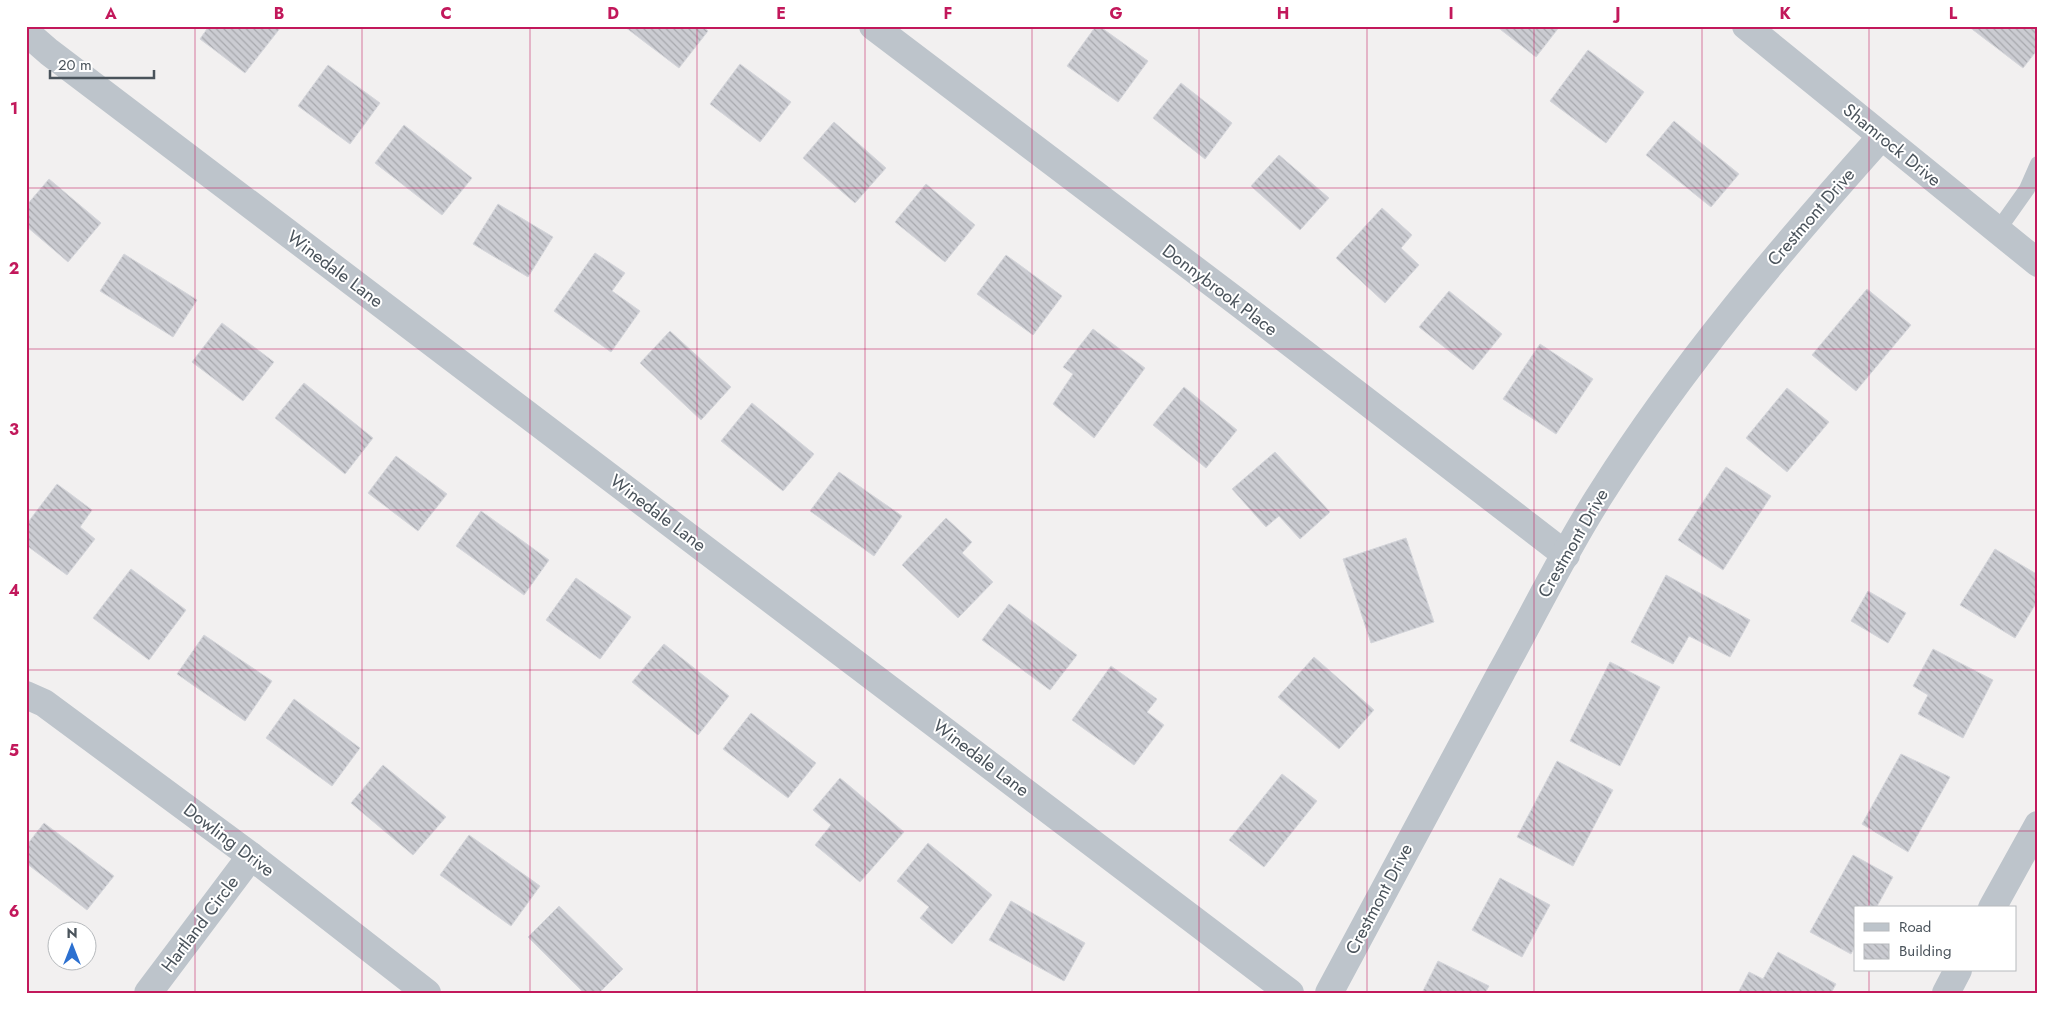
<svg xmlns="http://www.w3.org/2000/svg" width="2064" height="1019" font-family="Jost,sans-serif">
<defs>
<pattern id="building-back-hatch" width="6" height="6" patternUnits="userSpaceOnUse" patternTransform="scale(1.25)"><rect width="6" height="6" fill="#cbccd2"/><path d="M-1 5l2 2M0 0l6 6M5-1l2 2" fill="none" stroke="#a7a8ad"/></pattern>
</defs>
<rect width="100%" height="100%" fill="#f2f0f0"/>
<!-- building -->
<g fill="url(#building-back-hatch)" stroke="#d5d6db">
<path d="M209,26H280L281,27L245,73L200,39Z"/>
<path d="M702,26L708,31L679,68L625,27Z"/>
<path d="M1096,26H1099L1148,61L1118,102L1067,66Z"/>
<path d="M1496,26H1560L1536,57Z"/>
<path d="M1968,26H2038V49L2023,68Z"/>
<path d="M1588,50L1644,92L1606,143L1550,101Z"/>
<path d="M740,64L791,102L760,142L710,104Z"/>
<path d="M328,65L380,103L350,144L298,106Z"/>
<path d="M1181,83L1232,123L1205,159L1153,118Z"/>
<path d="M1674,121L1739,174L1711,207L1646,155Z"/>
<path d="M834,122L886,168L855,203L803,158Z"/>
<path d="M404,125L472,178L442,215L375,163Z"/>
<path d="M1279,155L1329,198L1300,230L1251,186Z"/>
<path d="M49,179L101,223L68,262L26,226V206Z"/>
<path d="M926,184L975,225L945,262L895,222Z"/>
<path d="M498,204L553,237L528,277L473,244Z"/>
<path d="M1382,208L1412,235L1401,248L1419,265L1385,303L1336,258Z"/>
<path d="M595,253L625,273L612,291L640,311L611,352L554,311Z"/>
<path d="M124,254L197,300L173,337L100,291Z"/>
<path d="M1006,255L1062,296L1033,335L977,294Z"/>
<path d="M1867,289L1911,325L1856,391L1812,355Z"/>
<path d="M1449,291L1502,334L1473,370L1419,327Z"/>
<path d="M222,323L274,362L243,401L192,362Z"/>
<path d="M1093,329L1145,368L1094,438L1053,404L1073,374L1063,367Z"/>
<path d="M670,331L731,387L701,420L640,363Z"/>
<path d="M1540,344L1593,379L1556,434L1503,399Z"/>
<path d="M304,383L373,438L345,474L275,418Z"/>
<path d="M1184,387L1237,430L1206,468L1153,425Z"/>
<path d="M1787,388L1829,422L1787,472L1746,438Z"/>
<path d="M752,403L814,454L783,491L721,441Z"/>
<path d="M1275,452L1330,512L1300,539L1279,516L1266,527L1232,489Z"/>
<path d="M396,456L447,494L418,531L368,493Z"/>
<path d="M1726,467L1771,496L1723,570L1678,540Z"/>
<path d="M839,472L902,516L874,556L810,511Z"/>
<path d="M57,484L92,510L80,527L95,539L67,575L26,545V525Z"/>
<path d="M481,511L549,560L524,595L456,546Z"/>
<path d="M946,518L972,542L962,553L993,582L958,618L902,565Z"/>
<path d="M1406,538L1434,622L1371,643L1343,559Z"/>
<path d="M1995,549L2038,575V600L2015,638L1960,605Z"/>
<path d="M131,569L186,610L149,660L93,618Z"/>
<path d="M1666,575L1750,620L1730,657L1689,636L1673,664L1631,642Z"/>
<path d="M576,578L631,617L600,659L546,620Z"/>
<path d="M1868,591L1906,613L1888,643L1851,621Z"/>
<path d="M1009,604L1077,655L1050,690L982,640Z"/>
<path d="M204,635L272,681L245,721L177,674Z"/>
<path d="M664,644L729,696L698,735L632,682Z"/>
<path d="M1933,649L1993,680L1963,738L1918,714L1928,695L1913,686Z"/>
<path d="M1314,657L1374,710L1339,749L1278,697Z"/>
<path d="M1610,662L1660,687L1620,766L1570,741Z"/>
<path d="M1111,666L1157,699L1147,712L1164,725L1134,765L1072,720Z"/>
<path d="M294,699L360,748L332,786L266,738Z"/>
<path d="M751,713L816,763L788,798L723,749Z"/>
<path d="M1901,754L1950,777L1908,852L1862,824Z"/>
<path d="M1557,761L1613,790L1573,866L1517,837Z"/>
<path d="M383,765L446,817L413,855L351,803Z"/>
<path d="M1282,774L1317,801L1264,867L1229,840Z"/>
<path d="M840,778L904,832L860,882L815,845L831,825L813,810Z"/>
<path d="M44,823L114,876L87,910L26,863V846Z"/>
<path d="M469,835L540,886L511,926L440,875Z"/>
<path d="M928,843L992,895L952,944L920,918L929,907L897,881Z"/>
<path d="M1853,855L1893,877L1876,908H1855V946L1851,954L1810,932Z"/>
<path d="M1500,878L1550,905L1522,957L1472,930Z"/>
<path d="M1011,901L1085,943L1064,981L989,940Z"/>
<path d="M559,906L623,969L599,993H584L528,937Z"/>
<path d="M1778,952L1836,984L1831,993H1738L1749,972L1763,979Z"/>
<path d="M1438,961L1489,986L1485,993H1422Z"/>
</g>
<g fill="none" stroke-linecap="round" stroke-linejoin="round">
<!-- service -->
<path stroke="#bdc4cb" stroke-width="16" d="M1998,230L2027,189L2038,164"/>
<!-- minor -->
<g stroke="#bdc4cb" stroke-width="28">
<path d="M873,26L1240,304L1566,555"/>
<path d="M26,32L49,52L1290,993"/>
<path d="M26,695L44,703L251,856L427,993"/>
<path d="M1992,908L2038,825"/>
<path d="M148,993L251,856"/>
<path d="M1329,993C1386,885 1444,778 1502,671C1535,612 1565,549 1602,492C1683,364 1781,249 1881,137"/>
<path d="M1946,993L1958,970"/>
</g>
<!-- tertiary -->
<path stroke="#bdc4cb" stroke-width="28" d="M1746,26L2038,263"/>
</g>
<!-- grid -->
<path fill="none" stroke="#c2185b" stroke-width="1" stroke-opacity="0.55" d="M195,26V993M362,26V993M530,26V993M697,26V993M865,26V993M1032,26V993M1199,26V993M1367,26V993M1534,26V993M1702,26V993M1869,26V908M26,188H2038M26,349H2038M26,510H2038M26,670H2038M26,831H2038M1869,970V993"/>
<g text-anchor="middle" stroke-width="4" stroke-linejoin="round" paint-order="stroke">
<!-- street labels -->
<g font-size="18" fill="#4a535b" stroke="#fff">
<text transform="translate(1892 145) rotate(39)" y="6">Shamrock Drive</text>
<text transform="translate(1811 217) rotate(-49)" y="6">Crestmont Drive</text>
<text transform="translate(335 269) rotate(37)" y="6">Winedale Lane</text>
<text transform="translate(1220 290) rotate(37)" y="6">Donnybrook Place</text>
<text transform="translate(658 513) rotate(37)" y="6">Winedale Lane</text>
<text transform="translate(1573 543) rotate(-60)" y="6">Crestmont Drive</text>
<text transform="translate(981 758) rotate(37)" y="6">Winedale Lane</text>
<text transform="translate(229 840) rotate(37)" y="6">Dowling Drive</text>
<text transform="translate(1379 899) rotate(-62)" y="6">Crestmont Drive</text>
<text transform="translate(200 924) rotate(-53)" y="6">Hartland Circle</text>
</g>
</g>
<!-- border -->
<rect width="2064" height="1019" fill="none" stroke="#ffffff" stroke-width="55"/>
<!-- legend -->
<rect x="1854" y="906" width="162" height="65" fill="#ffffff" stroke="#b7babd"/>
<rect x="1864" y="923" width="25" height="8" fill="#bdc4cb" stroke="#b7babd"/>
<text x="1899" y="932" font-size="15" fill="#4a535b">Road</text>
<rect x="1864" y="944" width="25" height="15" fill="url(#building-back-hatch)" stroke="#b7babd"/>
<text x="1899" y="956" font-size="15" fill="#4a535b">Building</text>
<!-- north arrow -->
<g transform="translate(72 946)"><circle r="24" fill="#ffffff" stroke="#b7babd"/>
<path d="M0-4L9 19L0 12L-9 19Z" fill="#2c70d0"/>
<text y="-8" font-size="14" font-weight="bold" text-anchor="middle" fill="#4a535b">N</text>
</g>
<!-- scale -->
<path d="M50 70v8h104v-8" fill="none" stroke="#4a535b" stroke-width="2.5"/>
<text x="58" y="70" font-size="15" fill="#4a535b" stroke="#ffffff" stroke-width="4" paint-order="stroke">20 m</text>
<rect x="28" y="28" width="2008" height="964" fill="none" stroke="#c2185b" stroke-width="2"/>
<g font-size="16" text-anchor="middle" font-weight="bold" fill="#c2185b">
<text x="111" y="19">A</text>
<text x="279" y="19">B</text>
<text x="446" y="19">C</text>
<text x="613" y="19">D</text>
<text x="781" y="19">E</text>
<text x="948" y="19">F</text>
<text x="1116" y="19">G</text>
<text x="1283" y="19">H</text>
<text x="1451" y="19">I</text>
<text x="1618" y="19">J</text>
<text x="1785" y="19">K</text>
<text x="1953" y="19">L</text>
<text x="14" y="114">1</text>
<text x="14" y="274">2</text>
<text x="14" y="435">3</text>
<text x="14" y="596">4</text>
<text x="14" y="756">5</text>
<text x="14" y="917">6</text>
</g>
</svg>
